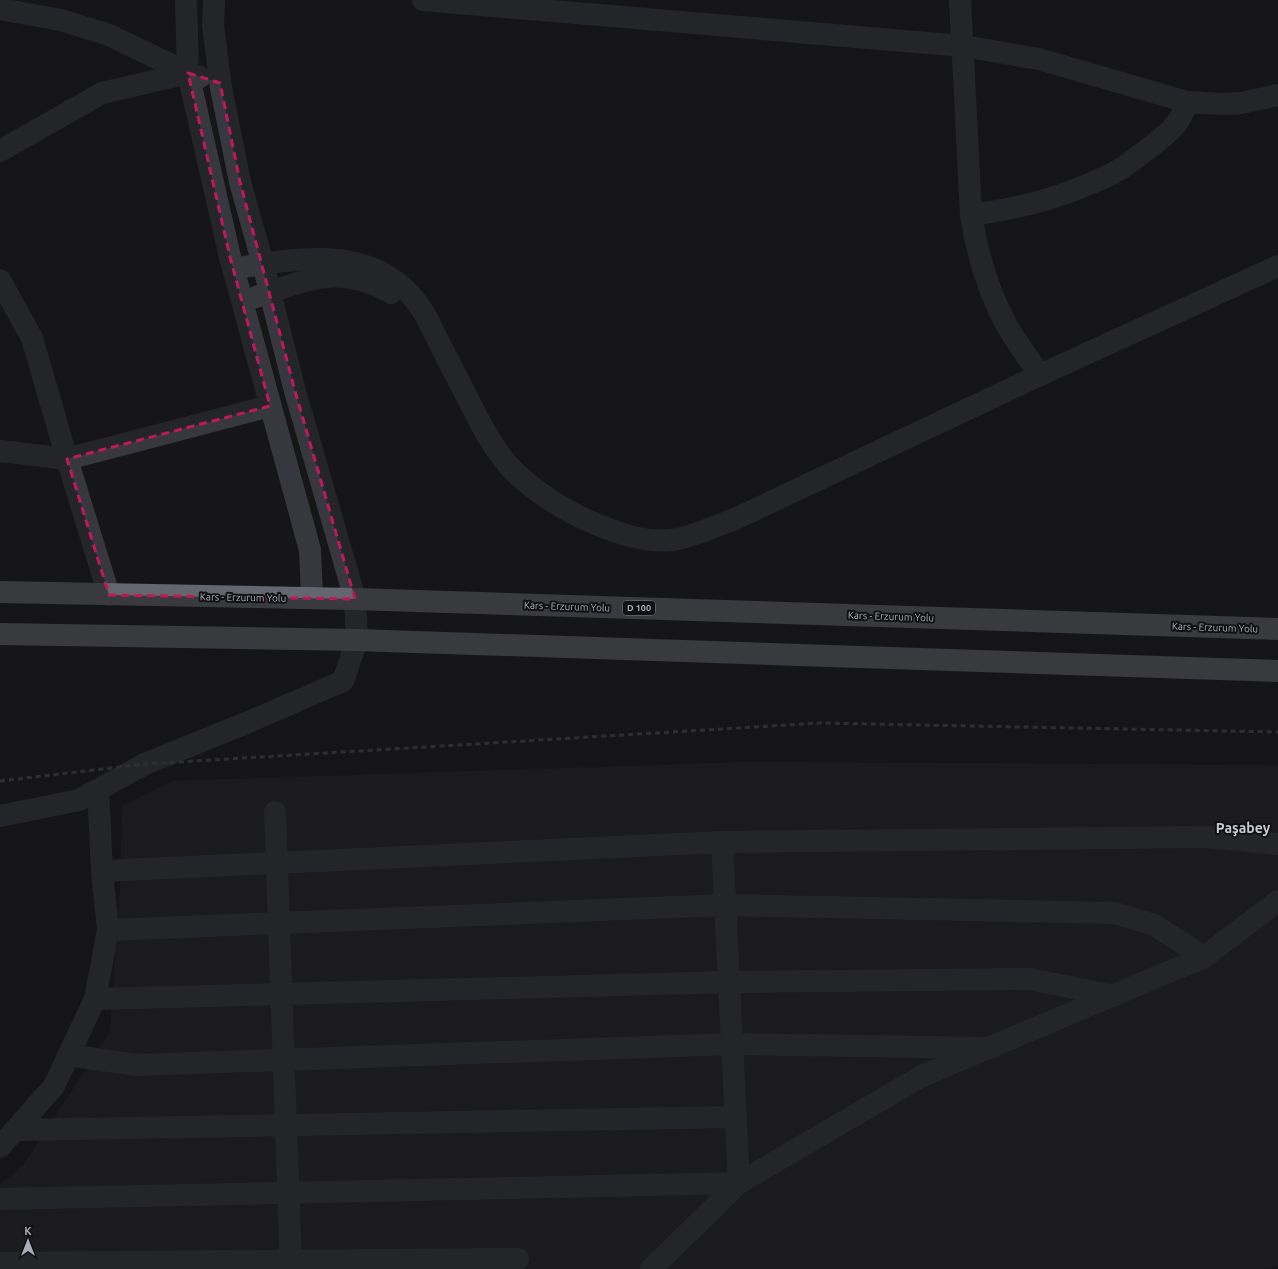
<svg xmlns="http://www.w3.org/2000/svg" width="1278" height="1269" font-family="Ubuntu,sans-serif">
<rect width="100%" height="100%" fill="#161618"/>
<!-- built -->
<path fill="#222225" d="M747,762L1278,765V1267L1259,1269H0V1185L24,1164L110,1032L120,885L122,806L172,781Z"/>
<g fill="none" stroke-linecap="round" stroke-linejoin="round">
<!-- minor -->
<g stroke="#37383d" stroke-width="22">
<path d="M186,0L188,73L230,257L310,550L312,598"/>
<path d="M423,0L963,46L1039,59L1187,102L1221,104L1242,103L1278,95"/>
<path d="M960,0L971,215C977,253 988,291 1007,326C1017,343 1029,359 1040,375"/>
<path d="M0,9L61,20L109,35L188,73L200,77"/>
<path d="M0,151L102,93L188,73"/>
<path d="M971,215C1013,209 1050,201 1089,184C1101,179 1114,174 1125,166C1133,161 1141,154 1149,148C1166,135 1181,124 1187,102"/>
<path d="M233,269C292,259 360,245 407,291C415,299 421,308 427,318C439,343 452,368 465,393C478,419 490,444 509,466C531,490 566,512 596,524C620,534 646,543 672,540C694,537 715,526 735,519L1040,375L1278,266"/>
<path d="M0,280L32,338L67,459L109,595"/>
<path d="M256,297C307,280 340,263 391,293"/>
<path d="M0,451L67,459L270,406"/>
<path d="M275,812L291,1269"/>
<path d="M0,816L79,800L145,764L251,721L343,681L357,640L355,599L295,391L263,264L240,182L221,88L213,25L214,0"/>
<path d="M102,871L722,842L1209,837L1278,844"/>
<path d="M108,930L725,905L1115,913L1154,925L1204,957"/>
<path d="M95,999L729,982L1030,979L1113,996"/>
<path d="M68,1055L137,1065L733,1044L991,1048"/>
<path d="M15,1130L736,1117"/>
<path d="M0,1147L54,1086L95,999L108,930L102,871L98,790"/>
<path d="M0,1199L739,1183L722,842"/>
<path d="M0,1263L518,1259"/>
<path d="M651,1269L739,1183L922,1076L1204,957L1278,901"/>
</g>
<!-- highway -->
<g stroke="#63666e" stroke-width="22">
<path d="M0,592L355,599L1278,629"/>
<path d="M0,634L357,640L1278,671"/>
</g>
<!-- rail -->
<path stroke="#4a4c52" stroke-width="3" stroke-dasharray="5 4" stroke-linecap="butt" d="M0,781L145,764L820,723L1278,732"/>
</g>
<!-- marked area -->
<path d="M0 0H1278V1269H0ZM188,73L220,83L240,182L295,391L355,599L109,595L67,459L270,406L230,257Z" fill="#161618" fill-opacity=".55" fill-rule="evenodd"/>
<path fill="none" stroke="#c2185b" stroke-width="3" stroke-dasharray="8 5" stroke-linejoin="round" d="M188,73L220,83L240,182L295,391L355,599L109,595L67,459L270,406L230,257Z"/>
<g text-anchor="middle" stroke-width="4" stroke-linejoin="round" paint-order="stroke">
<!-- shield labels -->
<rect fill="#111113" stroke="#7b7e86" stroke-width="1" x="623" y="601" width="32" height="14" rx="3"/>
<g font-size="9" font-weight="bold" fill="#a8adb8">
<text x="639" y="611">D 100</text>
</g>
<!-- street labels -->
<g font-size="10" fill="#a8adb8" stroke="#111113">
<text transform="translate(243 597) rotate(1)" y="4">Kars - Erzurum Yolu</text>
<text transform="translate(567 606) rotate(2)" y="4">Kars - Erzurum Yolu</text>
<text transform="translate(891 616) rotate(2)" y="4">Kars - Erzurum Yolu</text>
<text transform="translate(1215 627) rotate(2)" y="4">Kars - Erzurum Yolu</text>
</g>
<!-- district labels -->
<g font-size="14" font-weight="bold" fill="#c9ccd4" stroke="#111113">
<text x="1243" y="833">Paşabey</text>
</g>
</g>
<!-- north arrow -->
<g transform="translate(28 1241)" stroke="#111113" stroke-width="3" paint-order="stroke">
<path d="M0-3L7 15L0 10L-7 15Z" fill="#a8adb8"/>
<text y="-6" font-size="11" font-weight="bold" text-anchor="middle" fill="#a8adb8">K</text>
</g>
</svg>
